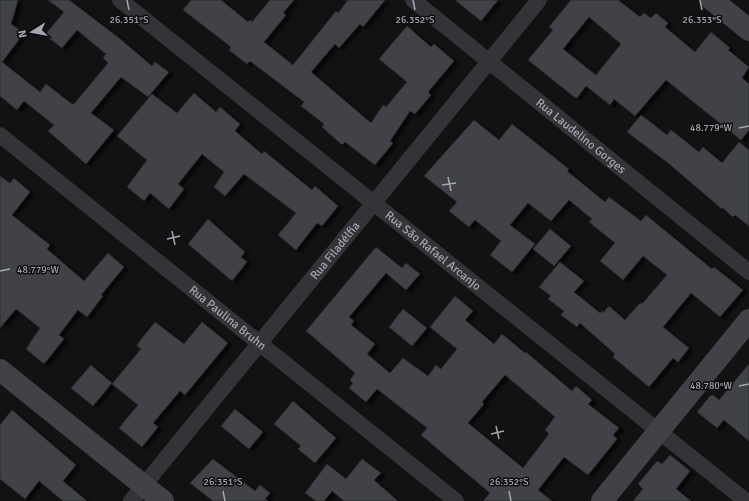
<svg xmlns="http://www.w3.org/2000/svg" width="749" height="501" font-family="Signika,sans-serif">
<defs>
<filter id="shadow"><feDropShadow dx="4.5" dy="2.5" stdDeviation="1" flood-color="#0009"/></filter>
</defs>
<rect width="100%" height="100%" fill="#121213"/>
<!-- building -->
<g fill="#414246" stroke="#2c2c2f" fill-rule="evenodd" filter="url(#shadow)">
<path d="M0,0H18L11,24L24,33L2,62L40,92L46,84L72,104H74L108,63L103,58L106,54L77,30L62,48L45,35L64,12L48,0H69L119,38L152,66L155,62L169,72L148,97L121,77L91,113L114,130L86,164L48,131L54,125L24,101L17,110L0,96Z"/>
<path d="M191,0H221L248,22L250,20L252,22L270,0H294L283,13L286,15L264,42L293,65L336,11L338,13L348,0H385L363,27L360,24L339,48L335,44L311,72L371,123L383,105L386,107L407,82L379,59L407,26L431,47L434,44L454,61L428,92L431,95L415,114L410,111L390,141L393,143L375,165L345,142L342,145L322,127L324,124L301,106L304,102L250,61L247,64L229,50L231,47L183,10Z"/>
<path d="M455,0H498L481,21Z"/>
<path d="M571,0H618L640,17L644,13L651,18L656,13L668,23L665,27L695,52L711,32L730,48L728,50L749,67L742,78L749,84V130L741,140L666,80L635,116L614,99L610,105L586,86L577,98L573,96L528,60L553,30L549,27ZM589,17L621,44L596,75L563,49Z"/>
<path d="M194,93L216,112L220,107L240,124L235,131L262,154L264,151L312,190L315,186L338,206L322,226L317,223L296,250L278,235L296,213L244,174L225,196L214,187L224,172L202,154L178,184L184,189L169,209L150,193L144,201L127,187L147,160L117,136L152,94L177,113Z"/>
<path d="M641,115L667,135L671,130L699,152L703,147L722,163L739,142L749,150V226L735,215L733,217L723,208L722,209L668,163L627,132Z"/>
<path d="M474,120L499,140L512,124L569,169L567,171L605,202L609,197L641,221L646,215L712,269L714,267L743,290L720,317L691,293L663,327L689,348L678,362L673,358L649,387L613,357L615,354L580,323L577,327L561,315L564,311L548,299L551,296L539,287L560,262L584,281L574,292L600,313L602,311L603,313L609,306L625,320L640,303L642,304L667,275L643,256L623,280L600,261L615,243L589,222L592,219L569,200L551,221L528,203L510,225L535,244L512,272L490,255L501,241L475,220L469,227L449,211L457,202L424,176Z"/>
<path d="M0,176L10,183L14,178L30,192L12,215L50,245L47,249L84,281L108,253L124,267L101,295L103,296L87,317L78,310L59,335L64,339L44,364L26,349L40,328L16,309L0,328Z"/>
<path d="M208,219L245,252L241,257L247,262L232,281L188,244Z"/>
<path d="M550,229L571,246L554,266L533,249Z"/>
<path d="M376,247L402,268L406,263L420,274L406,290L386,273L349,317L354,321L351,325L375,344L367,354L390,373L403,358L428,376L436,365L441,369L457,349L430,327L455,296L473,311L465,320L494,344L502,334L525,353L526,352L572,391L576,386L592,400L588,404L619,428L613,435L617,439L588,475L564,457L538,490L552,501H483L490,493L421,435L427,428L377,389L366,402L349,388L353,383L350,380L355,373L306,331ZM505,375L555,417L545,430L549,434L523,468L468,423L484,404L482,402Z"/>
<path d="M403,309L427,328L412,346L389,327Z"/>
<path d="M155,322L184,344L202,322L228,343L185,395L180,391L153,423L158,427L142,447L119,428L138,405L112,384L141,349L137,346L139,342Z"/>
<path d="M749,364V441L724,420L717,428L697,412L710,396L713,395L719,400Z"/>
<path d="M91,365L112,383L93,406L71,388Z"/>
<path d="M293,401L336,438L315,463L298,449L301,446L274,424Z"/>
<path d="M235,409L263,432L249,449L221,426Z"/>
<path d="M12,410L76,465L63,481L87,501H63L39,481L25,499L0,479V425Z"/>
<path d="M670,455L690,471L676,489L691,501H633L643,489L638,484L657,461L662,464Z"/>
<path d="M213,459L255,491L260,485L270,493L265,499L268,501H213L190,483Z"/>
<path d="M362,459L381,473L374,480L398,501H344L332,491L324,501H316L305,493L327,464L346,479Z"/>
</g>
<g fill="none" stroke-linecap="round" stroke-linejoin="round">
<!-- street -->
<g stroke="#333338" stroke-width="16">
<path id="s1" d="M120,0L746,501"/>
<path id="s2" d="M413,0L749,272"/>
<path id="s3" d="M0,135L456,501"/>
<path id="s4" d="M131,501L539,0"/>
</g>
<!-- secondary -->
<g stroke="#414247" stroke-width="22">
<path d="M712,0L749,30"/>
<path d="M0,370L163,501"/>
<path d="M602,501L749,320"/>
</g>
</g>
<!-- ticks -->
<path fill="none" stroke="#a4a7b2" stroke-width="1.5" d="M127,0L129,10M413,0L415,10M700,0L702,10M739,128L749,126M448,177L451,191M442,185L456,183M172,231L175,245M167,239L180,236M0,271L10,269M739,386L749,384M496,426L499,439M491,434L504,431M223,491L225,501M509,491L511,501"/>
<g text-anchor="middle" stroke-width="3" stroke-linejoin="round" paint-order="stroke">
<!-- street labels -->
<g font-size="12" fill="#a4a7b2" stroke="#0d0d0e">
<text dy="4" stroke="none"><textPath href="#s2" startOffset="216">Rua Laudelino Gorges</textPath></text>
<text dy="4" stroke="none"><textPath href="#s1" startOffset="401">Rua São Rafael Arcanjo</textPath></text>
<text dy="4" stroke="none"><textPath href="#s4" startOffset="323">Rua Filadélfia</textPath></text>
<text dy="4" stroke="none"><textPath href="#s3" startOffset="292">Rua Paulina Bruhn</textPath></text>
</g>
</g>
<g font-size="10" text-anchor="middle" fill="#a4a7b2" stroke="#0d0d0e" stroke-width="3" stroke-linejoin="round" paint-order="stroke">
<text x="129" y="23">26.351°S</text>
<text x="415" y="23">26.352°S</text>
<text x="702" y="23">26.353°S</text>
<text x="711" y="131">48.779°W</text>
<text x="38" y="273">48.779°W</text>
<text x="711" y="389">48.780°W</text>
<text x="223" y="485">26.351°S</text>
<text x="509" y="485">26.352°S</text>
</g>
<!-- north arrow -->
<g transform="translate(32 32) rotate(259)" stroke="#0d0d0e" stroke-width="3" paint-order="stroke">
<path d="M0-3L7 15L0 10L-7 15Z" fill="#a4a7b2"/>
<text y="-6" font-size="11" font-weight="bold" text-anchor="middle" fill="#a4a7b2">N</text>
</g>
</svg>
